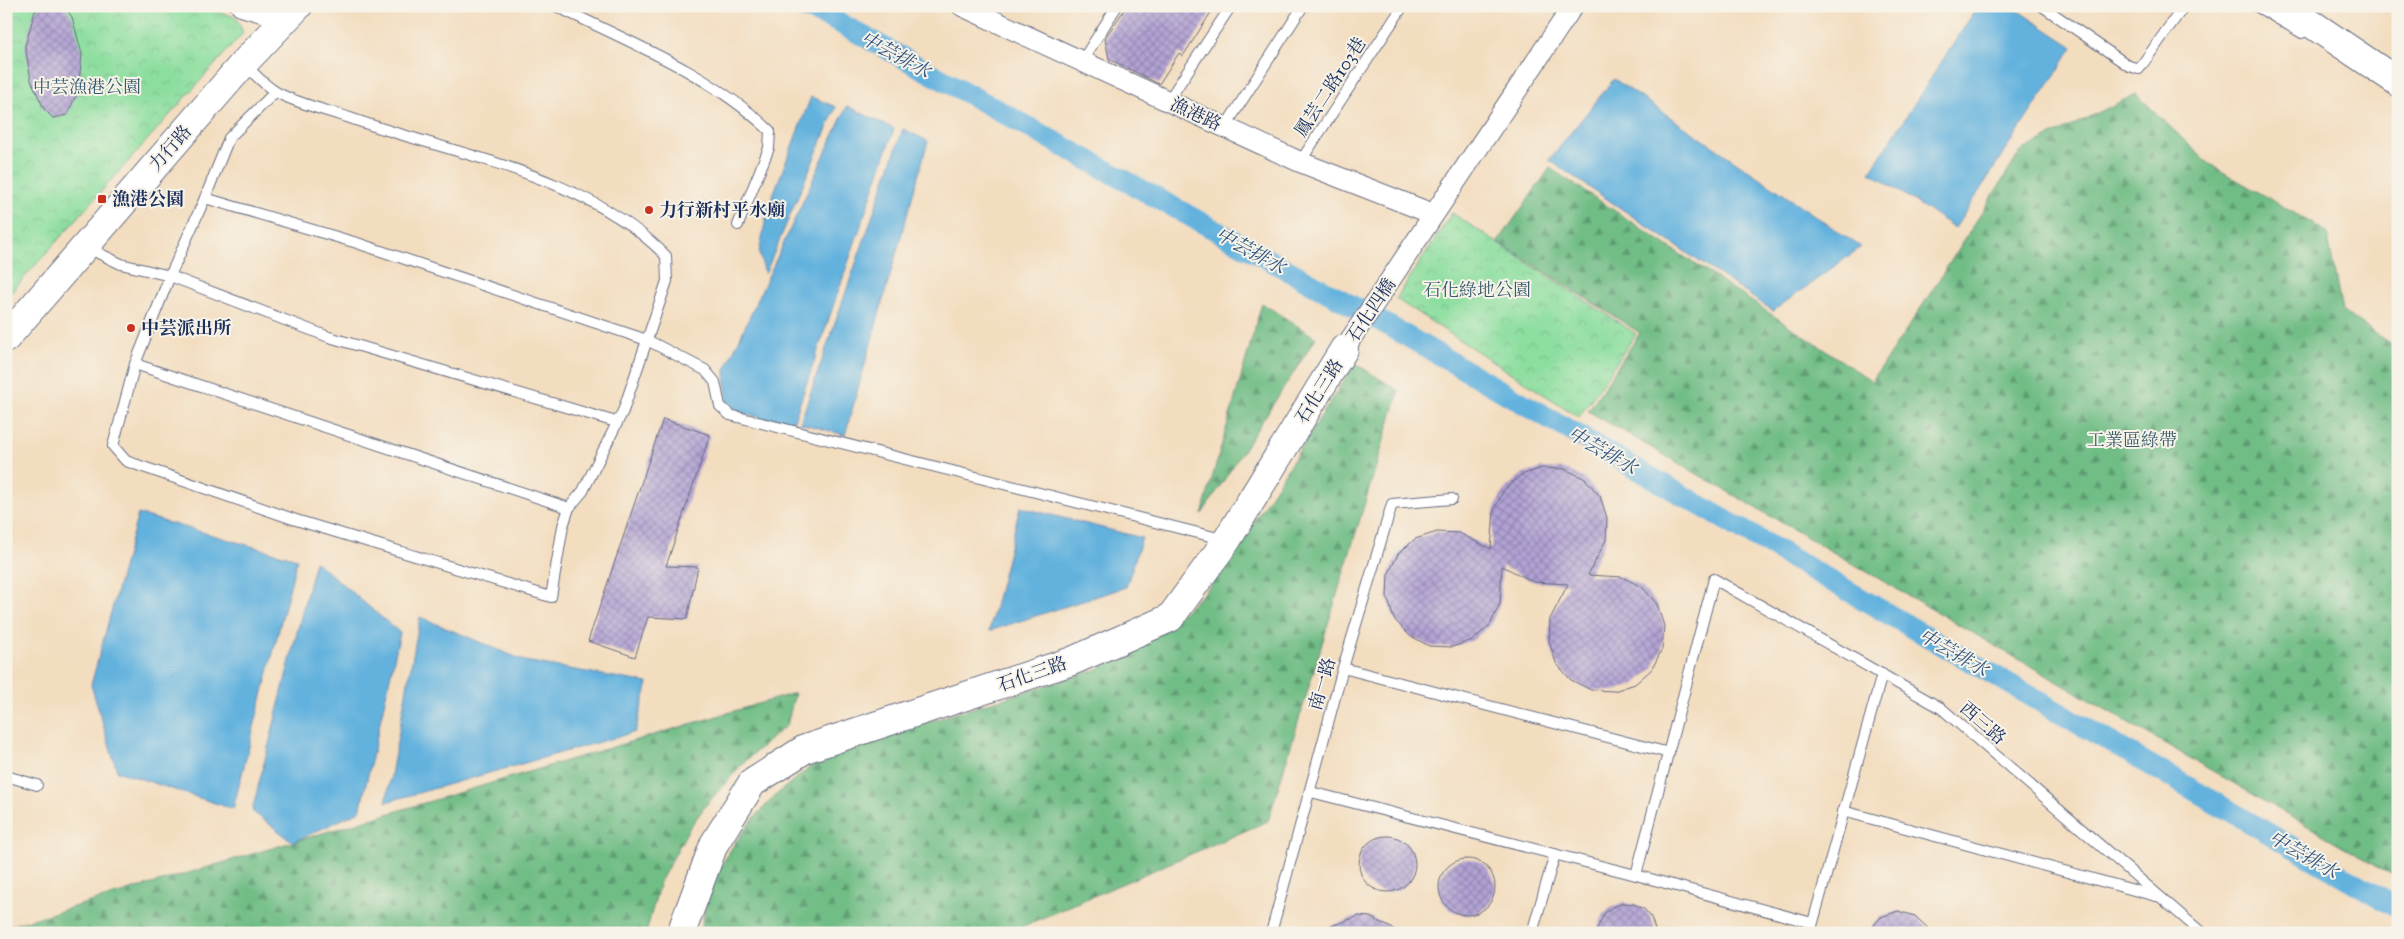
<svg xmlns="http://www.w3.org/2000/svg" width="2404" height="939" font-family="'IM FELL Great Primer','Noto Serif TC',serif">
<defs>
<pattern id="forest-firs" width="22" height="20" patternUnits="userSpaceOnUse" patternTransform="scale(1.25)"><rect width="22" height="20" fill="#71bd86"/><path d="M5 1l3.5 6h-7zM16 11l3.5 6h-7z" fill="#5c9a71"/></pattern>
<pattern id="park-crowns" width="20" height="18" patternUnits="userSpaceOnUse" patternTransform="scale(1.25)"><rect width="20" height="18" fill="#8cde9f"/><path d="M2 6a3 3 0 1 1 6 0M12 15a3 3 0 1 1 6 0" fill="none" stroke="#78bf8b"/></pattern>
<pattern id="building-cross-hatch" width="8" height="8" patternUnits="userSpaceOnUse" patternTransform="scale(1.25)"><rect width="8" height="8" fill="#b2a2d4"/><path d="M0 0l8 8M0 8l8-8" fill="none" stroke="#9084af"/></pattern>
</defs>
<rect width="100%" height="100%" fill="#f7f3e8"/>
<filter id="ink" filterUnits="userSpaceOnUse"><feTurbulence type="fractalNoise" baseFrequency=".02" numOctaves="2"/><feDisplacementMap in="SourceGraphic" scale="10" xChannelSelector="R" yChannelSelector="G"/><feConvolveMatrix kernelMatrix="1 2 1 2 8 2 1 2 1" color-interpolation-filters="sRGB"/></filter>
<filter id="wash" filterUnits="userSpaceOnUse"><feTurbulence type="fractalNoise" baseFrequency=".0096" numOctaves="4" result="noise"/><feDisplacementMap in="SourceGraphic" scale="20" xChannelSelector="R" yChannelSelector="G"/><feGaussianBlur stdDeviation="1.12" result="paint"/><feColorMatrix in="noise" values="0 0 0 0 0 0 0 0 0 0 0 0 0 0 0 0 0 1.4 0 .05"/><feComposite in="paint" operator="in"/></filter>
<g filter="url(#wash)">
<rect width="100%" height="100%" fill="#f3ddbf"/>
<!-- forest -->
<g fill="url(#forest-firs)" stroke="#467672">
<path d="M2136,94L2209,164L2327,232L2342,311L2398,349V878L1588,411L1640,333L1498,242L1550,168L1872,381L1924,303L2021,151Z"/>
<path d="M1262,303L1316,338L1202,514Z"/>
<path d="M1355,363L1399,391L1268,821L1007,933H700C703,920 705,907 709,895C731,831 782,782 839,749L1096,670L1157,635L1203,594L1223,570Z"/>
<path d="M795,693L787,725L744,762L706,805L688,830L660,882L646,933H6V927Z"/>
</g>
<!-- park -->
<g fill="url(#park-crowns)" stroke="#54867e">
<path d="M6,6H196L236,17L243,33L6,298Z"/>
<path d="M1452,213L1636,334L1579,417L1396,299Z"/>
</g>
<!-- water -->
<g fill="#64b2de" stroke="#40709e">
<path d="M1978,6H2011L2073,47L1955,228L1870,172Z"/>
<path d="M1614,79L1861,247L1773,311L1549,160Z"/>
<path d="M811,97L836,107L765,274L759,253L768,208Z"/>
<path d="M847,106L894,129L792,426L739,412L727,404L725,370Z"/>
<path d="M903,129L928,141L845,435L800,423Z"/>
<path d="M1020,507L1142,538L1126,587L989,631Z"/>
<path d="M138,514L297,559L233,809L117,771L91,685Z"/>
<path d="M315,561L400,633L360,811L293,842L252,811Z"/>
<path d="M420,617L525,661L648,683L635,732L386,802Z"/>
</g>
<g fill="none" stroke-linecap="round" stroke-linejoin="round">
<!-- canal -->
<path stroke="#64b2de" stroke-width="21" d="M800,6L836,21L1389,326L2398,908"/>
</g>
<g id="blocks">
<!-- building -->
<g fill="url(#building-cross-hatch)">
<path d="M40,6H64L72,17L82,54L78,91L67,115L53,118L44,109L31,80L25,46L35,11Z"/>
<path d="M1127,6H1215L1183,56L1179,53L1159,84L1109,59L1105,38Z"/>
<path d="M663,419L710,435L666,566L698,567L687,619L648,617L635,657L588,641Z"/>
<path d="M1542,468L1565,469L1585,479L1600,496L1607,518L1606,540L1588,575L1622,577L1642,587L1657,604L1664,626L1662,649L1652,669L1635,684L1614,691L1591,690L1571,680L1556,663L1549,641L1550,619L1568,584L1534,582L1502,566L1500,604L1490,625L1473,640L1452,647L1429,646L1409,635L1394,619L1387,597L1388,575L1398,554L1415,539L1437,532L1459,533L1491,549L1494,510L1504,490L1521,475Z"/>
<circle cx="1387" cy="864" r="28"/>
<circle cx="1467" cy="887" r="28"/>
<path d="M1623,903L1634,904L1644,909L1651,917L1656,933H1595L1604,914L1612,907Z"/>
<path d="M1898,911L1915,916L1933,933H1867L1881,917Z"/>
<path d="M1359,916L1370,917L1401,933H1320V930Z"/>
</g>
</g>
</g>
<g filter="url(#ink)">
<use href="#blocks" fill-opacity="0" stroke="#676c80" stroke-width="1"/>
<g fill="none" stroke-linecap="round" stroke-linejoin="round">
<!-- lane casing -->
<g stroke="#676c80" stroke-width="12">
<g id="lane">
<path d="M556,6C629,42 711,74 770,131L769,148L738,225"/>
<path d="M2042,6L2129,66L2139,69L2184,6"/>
<path d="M2256,6L2302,33"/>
<path d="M1082,61L1117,6"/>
<path d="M244,64C254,73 264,85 276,92C295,103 329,111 350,118C454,155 587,174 666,256L667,281L623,411L583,491L569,508L563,526L551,597L296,520L126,461L113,446L135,364L170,276L205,198L229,138L275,92"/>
<path d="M1168,101L1231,6"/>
<path d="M1225,127L1303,6"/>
<path d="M1300,162L1403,6"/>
<path d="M205,198L357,243L647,340L705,370L715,382L720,406L730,415L1226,540"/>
<path d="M86,247L121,264L170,276L329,337L616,422"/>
<path d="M135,364L569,508"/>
<path d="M1343,668L1669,753"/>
<path d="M6,776L37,785"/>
<path d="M1311,792L1636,875L1812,923"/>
<path d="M1843,811L2156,896"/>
<path d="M1636,875L1714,579L1941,708L2202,933"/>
<path d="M1271,933L1343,668L1392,504L1452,499"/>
<path d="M1532,933L1555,854"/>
<path d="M1810,933L1882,674"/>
</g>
</g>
<!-- street casing -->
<g stroke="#676c80" stroke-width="22">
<g id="street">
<path d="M241,6L286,19"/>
<path d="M962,6L1300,162L1433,214"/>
<path d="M1344,349L1573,6"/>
</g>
</g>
<!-- secondary casing -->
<g stroke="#676c80" stroke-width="30">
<g id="secondary">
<path d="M2285,6L2398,82"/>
<path d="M6,338L243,64L298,6"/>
<path d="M681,933L714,844L752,783L805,749L1072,661L1170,618L1227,540L1344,349"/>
</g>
</g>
<!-- lane -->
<use href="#lane" stroke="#fff" stroke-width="10"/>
<!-- street -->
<use href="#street" stroke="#fff" stroke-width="20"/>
<!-- secondary -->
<use href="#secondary" stroke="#fff" stroke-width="28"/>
</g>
</g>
<!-- markers -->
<g fill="#c8321e" stroke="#f7f3e8" stroke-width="2">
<rect x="97" y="194" width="10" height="10" rx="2.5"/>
<circle cx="649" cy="210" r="5"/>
<circle cx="131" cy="328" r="5"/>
</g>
<g text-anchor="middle" stroke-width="4" stroke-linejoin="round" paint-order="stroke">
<!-- park labels -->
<g font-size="18" fill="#375b6e" stroke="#f7f3e8">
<text x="87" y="93">中芸漁港公園</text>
<text x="1477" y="296">石化綠地公園</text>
<text x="2132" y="446">工業區綠帶</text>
</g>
<!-- street labels -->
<g font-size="18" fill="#1b2f5e" stroke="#f7f3e8">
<text transform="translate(1330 87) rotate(-57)" y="6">鳳芸二路103巷</text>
<text transform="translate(1196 114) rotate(25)" y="6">漁港路</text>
<text transform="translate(170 148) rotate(-49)" y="6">力行路</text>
<text transform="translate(1371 310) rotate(-56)" y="6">石化四橋</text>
<text transform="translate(1319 391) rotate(-58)" y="6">石化三路</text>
<text transform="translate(1032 674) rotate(-19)" y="6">石化三路</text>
<text transform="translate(1322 684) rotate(-74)" y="6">南一路</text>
<text transform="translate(1983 723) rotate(41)" y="6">西三路</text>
</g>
<!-- poi labels -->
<g font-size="18" font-weight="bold" fill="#1b2f5e" stroke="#f7f3e8" text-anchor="start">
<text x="112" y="205">漁港公園</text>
<text x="659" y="216">力行新村平水廟</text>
<text x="141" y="334">中芸派出所</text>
</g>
<!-- water labels -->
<g font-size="19" font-style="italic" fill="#315684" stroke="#f7f3e8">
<text transform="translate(896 54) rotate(29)" y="7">中芸排水</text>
<text transform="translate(1251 250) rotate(29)" y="7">中芸排水</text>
<text transform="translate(1603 450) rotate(30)" y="7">中芸排水</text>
<text transform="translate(1954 652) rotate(30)" y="7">中芸排水</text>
<text transform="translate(2304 854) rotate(30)" y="7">中芸排水</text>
</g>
</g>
<!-- margin -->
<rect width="2404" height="939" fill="none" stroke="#f7f3e8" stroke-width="25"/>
</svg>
